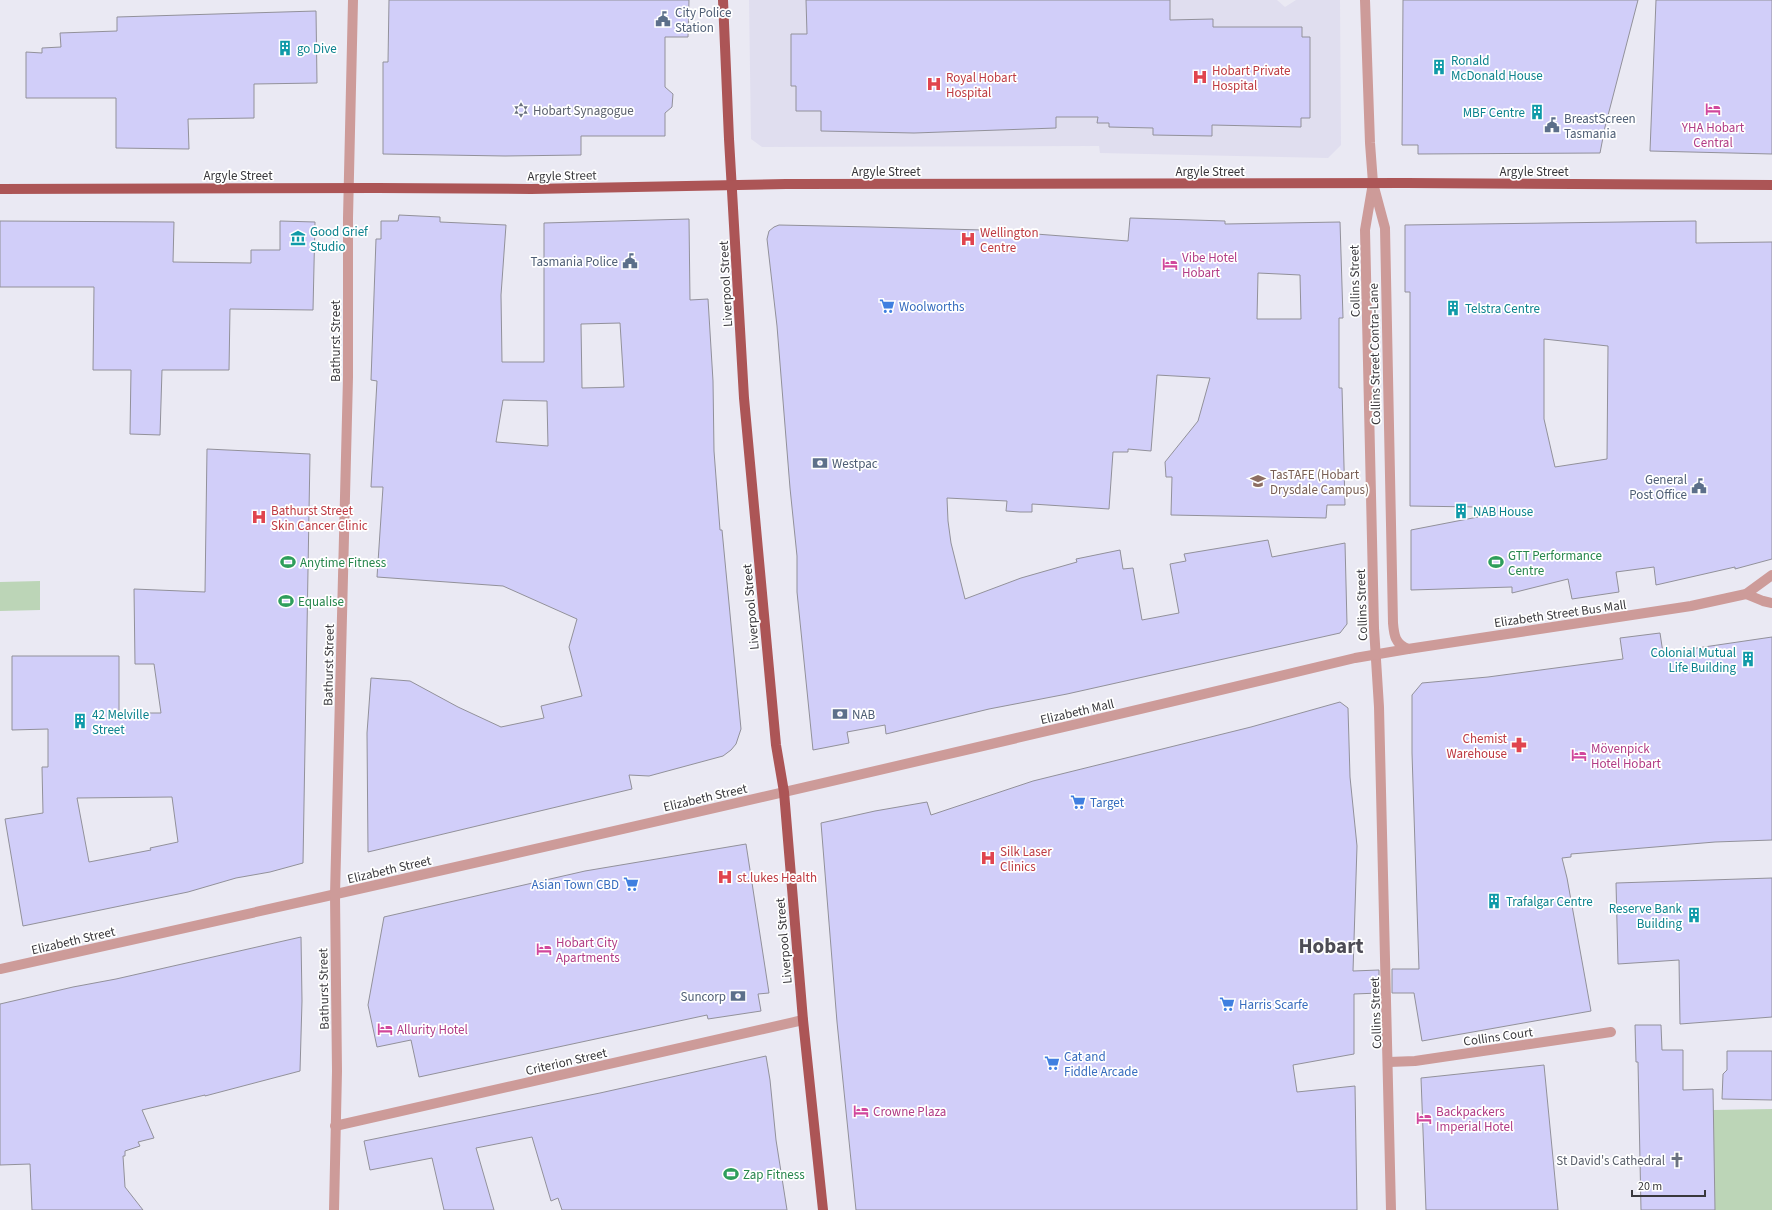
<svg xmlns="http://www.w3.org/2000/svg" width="1772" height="1210" font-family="'Source Sans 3',sans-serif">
<rect width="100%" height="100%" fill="#eae9f3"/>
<!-- built -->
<path fill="#e0deef" d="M749,0H1277L1285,7L1296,0H1340L1341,145L1328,158L1100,153L1099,146L762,147L751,139Z"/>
<!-- green -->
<g fill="#bcd5b7">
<path d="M40,581V610L0,611V582Z"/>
<path d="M1772,1109V1210H1715L1713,1110Z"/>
</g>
<!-- building -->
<g fill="#d1cef9" stroke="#92919a" fill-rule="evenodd">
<path d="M389,0H689L688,37H665V87L673,94L672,107L665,113V136H581V155L505,156L383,154V62H388Z"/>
<path d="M806,0H1170V20L1213,19V27H1302V37H1310V118H1301V127L1212,125V136L1153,135V128L1109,127V123H1097L1098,117H1056V128L914,133L821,131V111H796V86H791V34H807Z"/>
<path d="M1403,0H1638L1605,127L1600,153L1418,154V145H1402Z"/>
<path d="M1656,0H1772V154L1650,151Z"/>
<path d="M316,11L317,83L254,84V118L188,119L189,149L116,148V98H26V52L42,53V48L61,47L60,33L117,31V17Z"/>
<path d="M399,215L440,217V222L506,225L501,295L502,362H544V223L689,219L690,300L708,299L713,381L714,451L720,530H722L741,729L736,744L731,750L723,756L649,776L629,775L632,789L368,852L367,733L371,678L410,681L458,707L501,727L544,718L541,706L582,696L569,647L577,619L503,586L377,577L383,487H371L377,381L371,380L376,239H381V221H398ZM620,323L624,387L582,388L581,324ZM503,400L547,401L548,446L496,442Z"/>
<path d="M1130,218L1225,221V224L1340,222L1343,318H1339V388H1342L1345,505H1327L1326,518L1171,515L1172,477H1166L1165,462L1198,421L1210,378L1157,375L1151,451L1128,449V452H1113L1109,509L1032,504V512H1020L1006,511L1007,501L947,498L948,521L951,543L965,599L1021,578L1077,562L1076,559L1120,550L1123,569L1133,568L1142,620L1179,613L1170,564L1186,561L1184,554L1268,540L1272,557L1345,543L1347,624L1340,633L1067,694L989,709L886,734L885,725L847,732L849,743L813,750L797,592V556L790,488L777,326L767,239L769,231L774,227L779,225L872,227L983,230L1128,241ZM1258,273L1300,275L1301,319H1257Z"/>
<path d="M0,221L174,222L173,262L251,263V250H280V221L315,222L313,310L230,309L229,370H162L160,435L130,434L131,370H93L94,287H0Z"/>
<path d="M1696,221V243L1772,242V559L1735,569V567L1656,585L1654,567L1616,572L1619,592L1572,599L1568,579L1512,593V587L1411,590V530L1478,517L1477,507L1410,506V292H1405V225ZM1544,339L1608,346L1607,459L1555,467L1544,419Z"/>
<path d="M207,449L310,454L303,863L270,872L236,878L188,892L23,926L5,819L43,813L42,767H48V729L12,730V656H119V713H161L154,664H135L134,589L205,592ZM172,797L178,842L150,848L151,850L89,862L77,798Z"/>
<path d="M1660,633L1663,653L1772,637V840L1715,842L1571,854V857L1562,858L1567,878L1591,1011L1422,1041L1414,993H1392V969H1419L1412,753V695L1422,683L1488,677L1623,659L1620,638Z"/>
<path d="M1340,702L1348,708L1350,777L1357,846L1353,971L1379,970V993L1354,994V1054L1293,1065L1297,1092L1355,1086L1357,1210H856L837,1022L821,823L875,811L927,802L931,815L1033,781L1251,727Z"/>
<path d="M746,844L769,993L758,994L761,1011L708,1019L707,1015L419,1077L411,1040L377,1047L368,1005L384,917L585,871Z"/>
<path d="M1772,878V1017L1680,1024L1679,960L1618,964L1616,883Z"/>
<path d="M301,937L302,1001L300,1071L205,1096V1095L142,1110L154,1138L138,1142L140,1146L125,1151V1156H123L125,1187L143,1210H32L30,1164L0,1165V1004L73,987L116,979Z"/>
<path d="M1635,1025H1661L1662,1050H1683V1090L1713,1089L1715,1210H1641L1638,1062H1636Z"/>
<path d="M1727,1051H1772V1100L1722,1099L1723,1074L1727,1070Z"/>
<path d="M766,1056L770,1080L776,1140L787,1210H562L558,1198L551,1201L532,1137L476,1148L494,1210H444L432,1158L370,1170L364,1141L600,1093Z"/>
<path d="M1544,1065L1558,1210H1426L1421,1078Z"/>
</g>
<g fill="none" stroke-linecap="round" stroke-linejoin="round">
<!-- minor -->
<g stroke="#cd9b99" stroke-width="10">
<path d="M1365,0L1370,143L1373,183L1365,230L1374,628L1379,707L1391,1210"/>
<path d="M1374,187L1385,228L1393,623C1394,635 1395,644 1408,649"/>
<path d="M1746,594L1763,601L1772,603"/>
<path d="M0,969C452,869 904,766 1355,658L1408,649L1691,606L1746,594L1772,575"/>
<path d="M1389,1062L1415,1061L1611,1032"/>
<path d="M335,1126L803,1020"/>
<path d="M334,1210L337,1071L335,895L348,377V218L353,0"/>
</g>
<!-- major -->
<g stroke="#ac5556" stroke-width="10">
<path d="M723,0L729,139L744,398L776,745L784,792L803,1020L823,1210"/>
<path d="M0,189L377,188L531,189L786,184L1406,183L1772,185"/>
</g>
</g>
<!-- icons -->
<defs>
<g id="civic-bare" transform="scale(1.2)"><path d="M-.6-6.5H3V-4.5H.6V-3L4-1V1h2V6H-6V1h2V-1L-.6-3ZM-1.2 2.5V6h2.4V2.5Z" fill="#5c6f8a" stroke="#fff" stroke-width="2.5" paint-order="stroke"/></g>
<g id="building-bare" transform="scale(1.2)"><path d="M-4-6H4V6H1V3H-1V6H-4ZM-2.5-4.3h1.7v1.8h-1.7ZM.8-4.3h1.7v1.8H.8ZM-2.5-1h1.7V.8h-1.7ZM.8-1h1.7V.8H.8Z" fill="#0f9aa8" stroke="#fff" stroke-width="2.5" paint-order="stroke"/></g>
<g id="hospital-bare" transform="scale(1.2)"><path d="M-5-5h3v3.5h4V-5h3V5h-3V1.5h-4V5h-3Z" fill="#e0444e" stroke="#fff" stroke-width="2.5" paint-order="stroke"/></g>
<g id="hotel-bare" transform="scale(1.2)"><path d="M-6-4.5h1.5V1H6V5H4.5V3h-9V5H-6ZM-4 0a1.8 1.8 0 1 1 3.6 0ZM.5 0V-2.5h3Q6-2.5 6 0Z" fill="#d1479c" stroke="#fff" stroke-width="2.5" paint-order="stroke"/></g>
<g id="synagogue-bare" transform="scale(1.2)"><path d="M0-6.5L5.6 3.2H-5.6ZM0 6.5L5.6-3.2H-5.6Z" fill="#6b7280" stroke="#fff" stroke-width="2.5" paint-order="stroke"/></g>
<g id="museum-bare" transform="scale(1.2)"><path d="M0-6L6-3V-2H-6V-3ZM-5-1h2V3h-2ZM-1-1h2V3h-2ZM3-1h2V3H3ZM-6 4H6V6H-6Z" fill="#0f9aa8" stroke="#fff" stroke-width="2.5" paint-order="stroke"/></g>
<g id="supermarket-bare" transform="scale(1.2)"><path d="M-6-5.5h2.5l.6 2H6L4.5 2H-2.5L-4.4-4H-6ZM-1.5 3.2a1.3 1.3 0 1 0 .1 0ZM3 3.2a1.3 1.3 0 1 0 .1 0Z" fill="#3f7fe0" stroke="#fff" stroke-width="2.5" paint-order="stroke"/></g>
<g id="bank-bare" transform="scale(1.2)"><path d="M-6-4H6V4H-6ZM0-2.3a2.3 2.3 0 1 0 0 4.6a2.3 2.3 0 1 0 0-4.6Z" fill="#5c6f8a" stroke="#fff" stroke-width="2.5" paint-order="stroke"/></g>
<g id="university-bare" transform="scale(1.2)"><path d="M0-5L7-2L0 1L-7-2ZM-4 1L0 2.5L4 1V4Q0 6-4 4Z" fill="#8d6e63" stroke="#fff" stroke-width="2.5" paint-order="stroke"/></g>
<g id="stadium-bare" transform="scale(1.2)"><path d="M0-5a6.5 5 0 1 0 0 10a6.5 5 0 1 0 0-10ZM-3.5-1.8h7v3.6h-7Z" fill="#2e9e5b" stroke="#fff" stroke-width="2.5" paint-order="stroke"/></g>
<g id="pharmacy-bare" transform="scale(1.2)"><path d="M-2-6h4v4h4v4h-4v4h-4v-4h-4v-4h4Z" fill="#e0444e" stroke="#fff" stroke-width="2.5" paint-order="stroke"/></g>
<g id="church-bare" transform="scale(1.2)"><path d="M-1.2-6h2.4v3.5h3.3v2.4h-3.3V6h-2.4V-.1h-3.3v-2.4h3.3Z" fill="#6b7280" stroke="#fff" stroke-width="2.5" paint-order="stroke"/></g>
</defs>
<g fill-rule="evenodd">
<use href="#civic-bare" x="663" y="19"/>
<use href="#building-bare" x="285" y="48"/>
<use href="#building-bare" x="1439" y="67"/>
<use href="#hospital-bare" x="1200" y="77"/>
<use href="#hospital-bare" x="934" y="84"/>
<use href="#hotel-bare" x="1713" y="109"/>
<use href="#synagogue-bare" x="521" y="110"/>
<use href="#building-bare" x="1537" y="112"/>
<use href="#civic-bare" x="1552" y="125"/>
<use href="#museum-bare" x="298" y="238"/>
<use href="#hospital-bare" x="968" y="239"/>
<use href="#civic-bare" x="630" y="261"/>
<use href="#hotel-bare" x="1170" y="264"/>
<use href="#supermarket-bare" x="887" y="306"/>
<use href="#building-bare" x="1453" y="308"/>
<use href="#bank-bare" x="820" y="463"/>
<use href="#university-bare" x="1258" y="481"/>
<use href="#civic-bare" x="1699" y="486"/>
<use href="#building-bare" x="1461" y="511"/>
<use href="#hospital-bare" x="259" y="517"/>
<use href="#stadium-bare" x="288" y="562"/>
<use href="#stadium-bare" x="1496" y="562"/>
<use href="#stadium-bare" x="286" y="601"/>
<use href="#building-bare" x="1748" y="659"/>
<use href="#bank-bare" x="840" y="714"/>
<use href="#building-bare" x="80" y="721"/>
<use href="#pharmacy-bare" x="1519" y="745"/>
<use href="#hotel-bare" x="1579" y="755"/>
<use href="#supermarket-bare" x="1078" y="802"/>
<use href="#hospital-bare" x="988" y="858"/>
<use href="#hospital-bare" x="725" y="877"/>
<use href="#supermarket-bare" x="631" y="884"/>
<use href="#building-bare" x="1494" y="901"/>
<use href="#building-bare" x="1694" y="915"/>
<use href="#hotel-bare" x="544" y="949"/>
<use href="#bank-bare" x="738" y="996"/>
<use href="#supermarket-bare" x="1227" y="1004"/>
<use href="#hotel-bare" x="385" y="1029"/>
<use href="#supermarket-bare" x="1052" y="1063"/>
<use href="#hotel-bare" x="861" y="1111"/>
<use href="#hotel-bare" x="1424" y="1118"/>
<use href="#church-bare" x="1677" y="1160"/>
<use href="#stadium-bare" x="731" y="1174"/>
</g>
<g text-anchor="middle" stroke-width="3.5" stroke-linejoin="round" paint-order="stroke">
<!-- service labels -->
<g font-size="13" fill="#4e5e75" stroke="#fff" text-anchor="start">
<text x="675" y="17">City Police<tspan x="675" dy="15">Station</tspan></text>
<text x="1564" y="123">BreastScreen<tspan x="1564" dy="15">Tasmania</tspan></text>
<text x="618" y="266" text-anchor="end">Tasmania Police</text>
<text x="832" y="468">Westpac</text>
<text x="1687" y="484" text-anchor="end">General<tspan x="1687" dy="15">Post Office</tspan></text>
<text x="852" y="719">NAB</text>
<text x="726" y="1001" text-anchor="end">Suncorp</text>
</g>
<!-- culture labels -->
<g font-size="13" fill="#0d838f" stroke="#fff" text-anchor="start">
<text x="297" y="53">go Dive</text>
<text x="1451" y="65">Ronald<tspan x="1451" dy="15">McDonald House</tspan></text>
<text x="1525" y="117" text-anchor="end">MBF Centre</text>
<text x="310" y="236">Good Grief<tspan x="310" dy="15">Studio</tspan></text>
<text x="1465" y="313">Telstra Centre</text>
<text x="1473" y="516">NAB House</text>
<text x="1736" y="657" text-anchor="end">Colonial Mutual<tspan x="1736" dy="15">Life Building</tspan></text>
<text x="92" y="719">42 Melville<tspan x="92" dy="15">Street</tspan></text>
<text x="1506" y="906">Trafalgar Centre</text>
<text x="1682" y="913" text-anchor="end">Reserve Bank<tspan x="1682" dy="15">Building</tspan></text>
</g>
<!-- health labels -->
<g font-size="13" fill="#be3a42" stroke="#fff" text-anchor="start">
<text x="1212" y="75">Hobart Private<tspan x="1212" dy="15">Hospital</tspan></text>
<text x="946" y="82">Royal Hobart<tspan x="946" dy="15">Hospital</tspan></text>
<text x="980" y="237">Wellington<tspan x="980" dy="15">Centre</tspan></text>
<text x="271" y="515">Bathurst Street<tspan x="271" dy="15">Skin Cancer Clinic</tspan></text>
<text x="1507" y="743" text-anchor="end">Chemist<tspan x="1507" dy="15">Warehouse</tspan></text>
<text x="1000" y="856">Silk Laser<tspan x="1000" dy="15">Clinics</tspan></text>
<text x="737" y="882">st.lukes Health</text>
</g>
<!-- worship labels -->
<g font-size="13" fill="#5b616d" stroke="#fff" text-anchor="start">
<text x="533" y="115">Hobart Synagogue</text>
<text x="1665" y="1165" text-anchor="end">St David's Cathedral</text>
</g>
<!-- hotel labels -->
<g font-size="13" fill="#b23c85" stroke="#fff" text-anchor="start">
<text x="1713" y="132" text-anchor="middle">YHA Hobart<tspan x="1713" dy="15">Central</tspan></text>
<text x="1182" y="262">Vibe Hotel<tspan x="1182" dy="15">Hobart</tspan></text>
<text x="1591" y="753">Mövenpick<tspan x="1591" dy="15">Hotel Hobart</tspan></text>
<text x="556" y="947">Hobart City<tspan x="556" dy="15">Apartments</tspan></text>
<text x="397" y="1034">Allurity Hotel</text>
<text x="873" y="1116">Crowne Plaza</text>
<text x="1436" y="1116">Backpackers<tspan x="1436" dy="15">Imperial Hotel</tspan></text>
</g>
<!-- street labels -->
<g font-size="13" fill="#39383c" stroke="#fff">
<text x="886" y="176">Argyle Street</text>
<text x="1210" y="176">Argyle Street</text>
<text x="1534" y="176">Argyle Street</text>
<text x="238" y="180">Argyle Street</text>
<text transform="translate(562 175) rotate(-1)" y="5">Argyle Street</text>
<text transform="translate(1354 281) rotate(-91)" y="5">Collins Street</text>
<text transform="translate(725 284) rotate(-93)" y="5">Liverpool Street</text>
<text transform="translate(335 341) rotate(-90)" y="5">Bathurst Street</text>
<text transform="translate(1374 354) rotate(-91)" y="5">Collins Street Contra-Lane</text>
<text transform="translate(1361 605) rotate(-92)" y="5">Collins Street</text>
<text transform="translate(750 607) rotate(-95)" y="5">Liverpool Street</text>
<text transform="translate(1560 613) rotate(-8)" y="5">Elizabeth Street Bus Mall</text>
<text transform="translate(328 665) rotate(-89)" y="5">Bathurst Street</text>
<text transform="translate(1077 711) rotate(-13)" y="5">Elizabeth Mall</text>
<text transform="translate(705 797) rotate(-13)" y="5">Elizabeth Street</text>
<text transform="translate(389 869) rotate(-13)" y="5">Elizabeth Street</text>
<text transform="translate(73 940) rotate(-13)" y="5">Elizabeth Street</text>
<text transform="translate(783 941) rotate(-95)" y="5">Liverpool Street</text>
<text transform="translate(323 989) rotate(-91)" y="5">Bathurst Street</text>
<text transform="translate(1375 1013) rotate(-92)" y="5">Collins Street</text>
<text transform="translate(1498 1036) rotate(-8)" y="5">Collins Court</text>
<text transform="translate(566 1061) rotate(-13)" y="5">Criterion Street</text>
</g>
<!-- shop labels -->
<g font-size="13" fill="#366cbe" stroke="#fff" text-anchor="start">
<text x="899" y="311">Woolworths</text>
<text x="1090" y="807">Target</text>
<text x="619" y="889" text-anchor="end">Asian Town CBD</text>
<text x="1239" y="1009">Harris Scarfe</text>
<text x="1064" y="1061">Cat and<tspan x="1064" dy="15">Fiddle Arcade</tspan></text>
</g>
<!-- education labels -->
<g font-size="13" fill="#785e54" stroke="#fff" text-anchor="start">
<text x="1270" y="479">TasTAFE (Hobart<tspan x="1270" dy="15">Drysdale Campus)</tspan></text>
</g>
<!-- leisure labels -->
<g font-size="13" fill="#27864d" stroke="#fff" text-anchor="start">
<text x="1508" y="560">GTT Performance<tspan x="1508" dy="15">Centre</tspan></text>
<text x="300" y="567">Anytime Fitness</text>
<text x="298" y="606">Equalise</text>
<text x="743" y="1179">Zap Fitness</text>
</g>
<!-- town labels -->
<g font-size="21" font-weight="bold" fill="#4d4c55" stroke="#fff">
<text x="1331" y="953">Hobart</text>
</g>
</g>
<!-- scale -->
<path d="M1632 1190v6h73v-6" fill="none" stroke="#39383c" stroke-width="2"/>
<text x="1638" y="1190" font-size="12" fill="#39383c" stroke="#ffffff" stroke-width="3" paint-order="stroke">20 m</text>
</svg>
